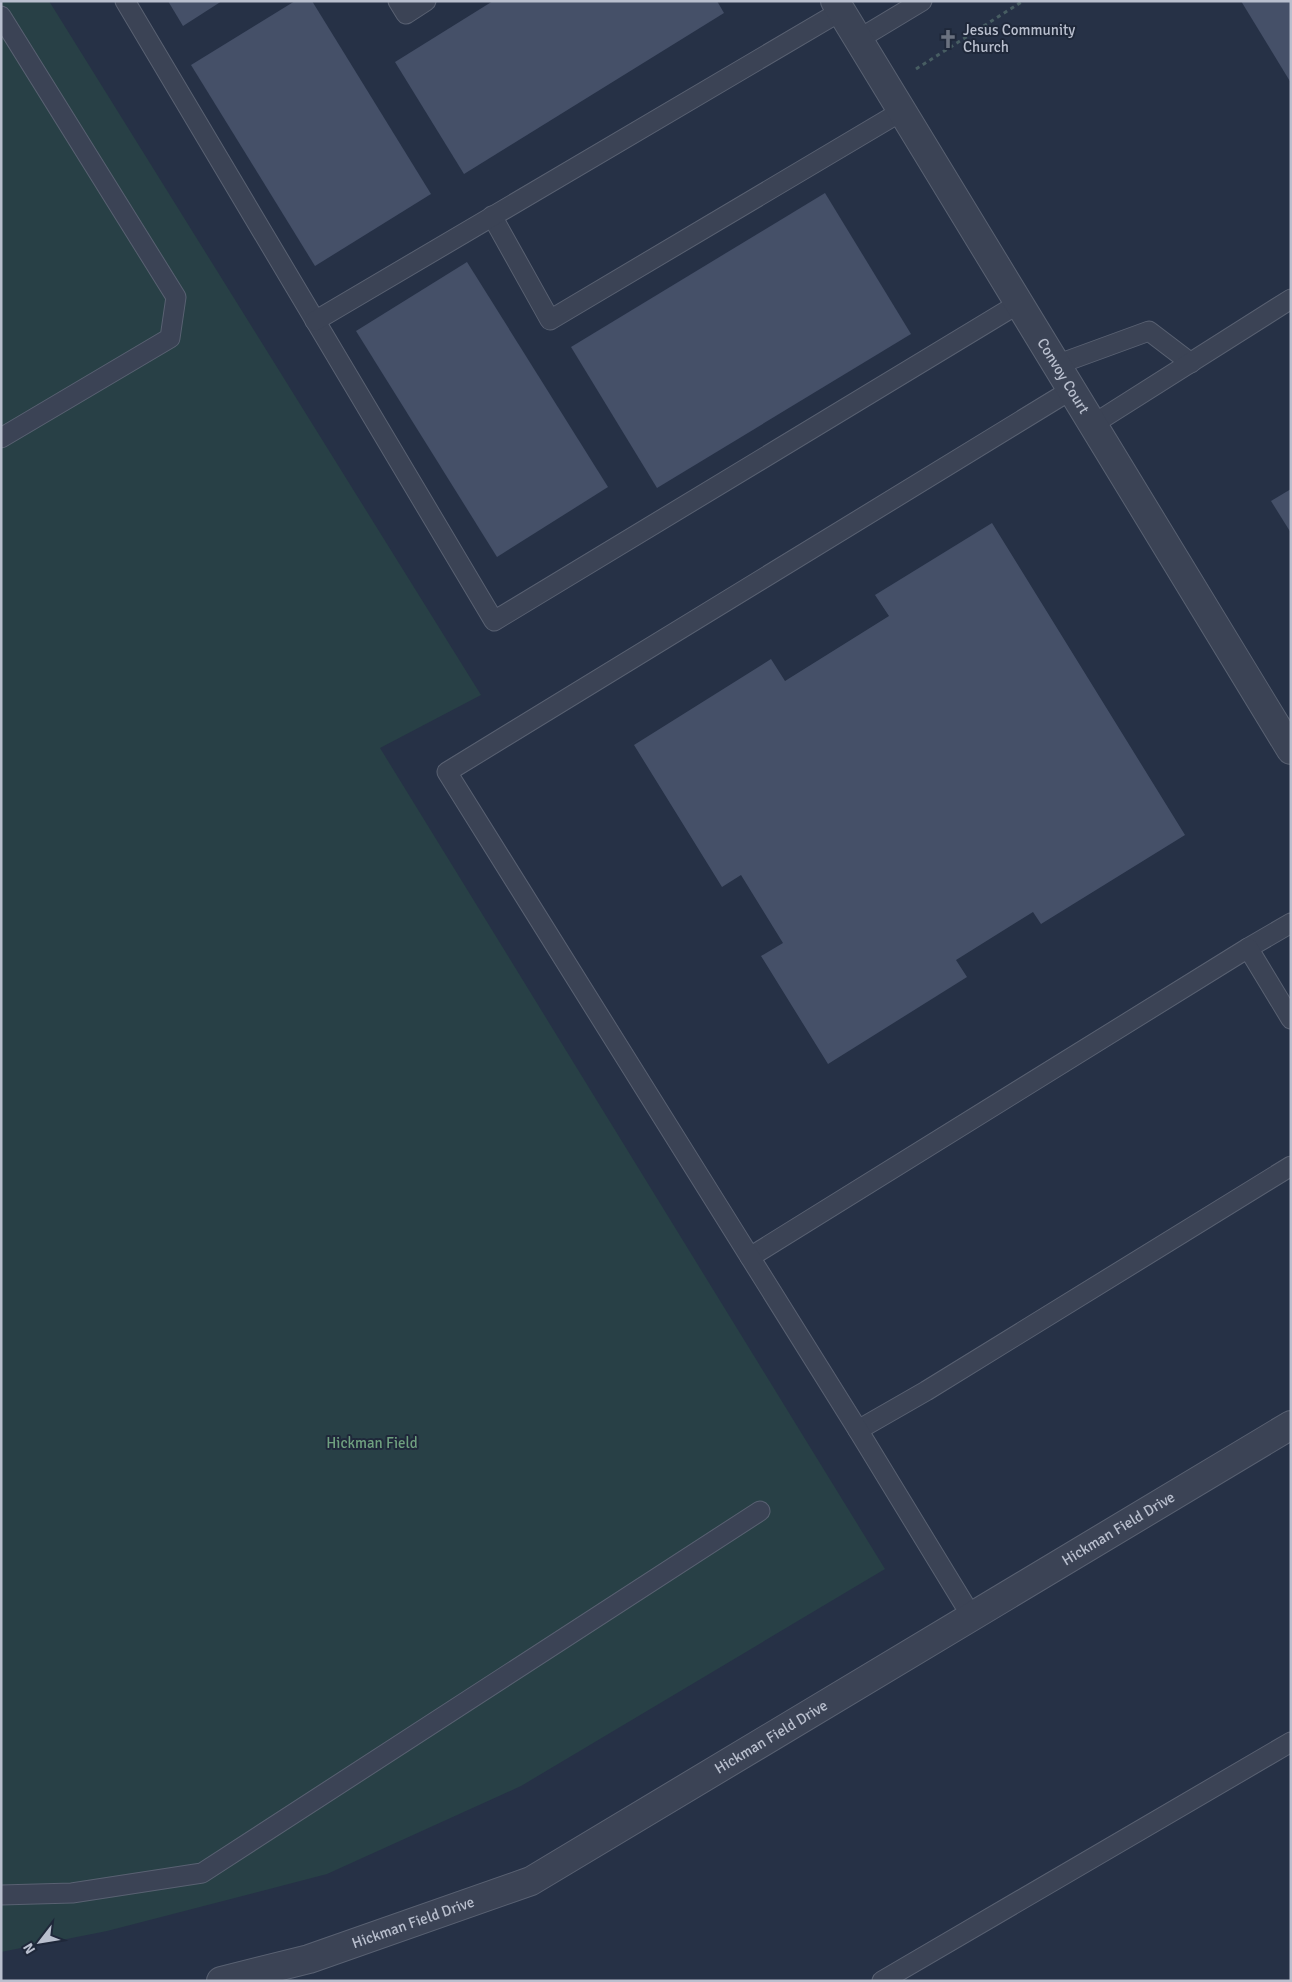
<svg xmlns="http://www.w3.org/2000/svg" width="1292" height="1982" font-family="Signika,sans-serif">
<rect width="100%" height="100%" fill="#263146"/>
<!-- green -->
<path fill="#284046" d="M1,1H49L481,695L380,748L885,1569L521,1786L327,1874L107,1931L1,1952Z"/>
<!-- building -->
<g fill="#455068">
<path d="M168,1H222L183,26Z"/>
<path d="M295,1H312L431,194L315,266L191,65Z"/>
<path d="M493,1H717L724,13L464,174L395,62Z"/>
<path d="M1241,1H1291V83Z"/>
<path d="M825,193L911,334L657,488L571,347Z"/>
<path d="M467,262L608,487L497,557L356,331Z"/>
<path d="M1291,489V533L1271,501Z"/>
<path d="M992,523L1185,835L1041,924L1033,912L956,960L967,977L828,1064L761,956L783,943L741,875L722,887L634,745L771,659L785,681L889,616L875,595Z"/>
</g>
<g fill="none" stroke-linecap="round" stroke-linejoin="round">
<!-- service casing -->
<g stroke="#596172" stroke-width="21">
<g id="service">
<path d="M125,1L494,621L1018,304"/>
<path d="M398,1L406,14L426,1"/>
<path d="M1,16L176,297L170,338L1,438"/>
<path d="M859,39L922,1"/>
<path d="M492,216L550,320L902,111"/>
<path d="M315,321L841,11"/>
<path d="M1056,365L1149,331L1191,363"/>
<path d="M1092,425L1291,299"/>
<path d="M1248,948L1291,923"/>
<path d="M750,1257L1248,948L1291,1019"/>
<path d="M858,1430L926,1391L1291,1166"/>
<path d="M972,1617L858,1430L447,772L1071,390"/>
<path d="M1,1895L72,1893L202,1873L760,1511"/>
<path d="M882,1981L1291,1742"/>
</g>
</g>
<!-- tertiary casing -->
<g stroke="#596172" stroke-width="30">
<g id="tertiary">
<path id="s1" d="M835,1L1291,750"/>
<path id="s2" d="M221,1981L309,1959L531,1881L1291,1425"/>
</g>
</g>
<!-- path -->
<path stroke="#475d62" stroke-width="3" stroke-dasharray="4 4" stroke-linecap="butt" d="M916,69L1023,1"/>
<!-- service -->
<use href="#service" stroke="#3b4355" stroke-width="19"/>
<!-- tertiary -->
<use href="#tertiary" stroke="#3b4355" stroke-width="28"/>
</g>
<!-- icons -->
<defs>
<g id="church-bare" transform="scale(1.5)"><path d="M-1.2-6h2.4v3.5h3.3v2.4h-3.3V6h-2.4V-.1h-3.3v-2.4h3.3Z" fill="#6b7280" stroke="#1f283a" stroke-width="2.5" paint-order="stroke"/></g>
</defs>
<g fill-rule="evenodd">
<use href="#church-bare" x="948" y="39"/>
</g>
<g text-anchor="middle" stroke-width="4" stroke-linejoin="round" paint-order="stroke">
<!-- poi labels -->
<g font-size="15" fill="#b9bfce" stroke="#1f283a" text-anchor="start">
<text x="963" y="35">Jesus Community<tspan x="963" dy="17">Church</tspan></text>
</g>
<!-- street labels -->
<g font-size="15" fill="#b9bfce" stroke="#1f283a">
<text dy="5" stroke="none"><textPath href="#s1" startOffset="439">Convoy Court</textPath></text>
<text dy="5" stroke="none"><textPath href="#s2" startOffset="1011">Hickman Field Drive</textPath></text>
<text dy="5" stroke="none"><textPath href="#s2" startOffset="606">Hickman Field Drive</textPath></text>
<text dy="5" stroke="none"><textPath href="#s2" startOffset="201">Hickman Field Drive</textPath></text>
</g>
<!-- park labels -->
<g font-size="15" fill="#6fa07f" stroke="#1f283a">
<text x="372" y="1448">Hickman Field</text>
</g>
</g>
<!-- border -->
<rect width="1292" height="1982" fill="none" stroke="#b9bfce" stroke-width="5"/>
<!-- north arrow -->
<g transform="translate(40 1942) rotate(239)" stroke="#1f283a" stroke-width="4" paint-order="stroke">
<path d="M0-4L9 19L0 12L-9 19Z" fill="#b9bfce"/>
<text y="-8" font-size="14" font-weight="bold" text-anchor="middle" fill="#b9bfce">N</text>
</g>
</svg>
